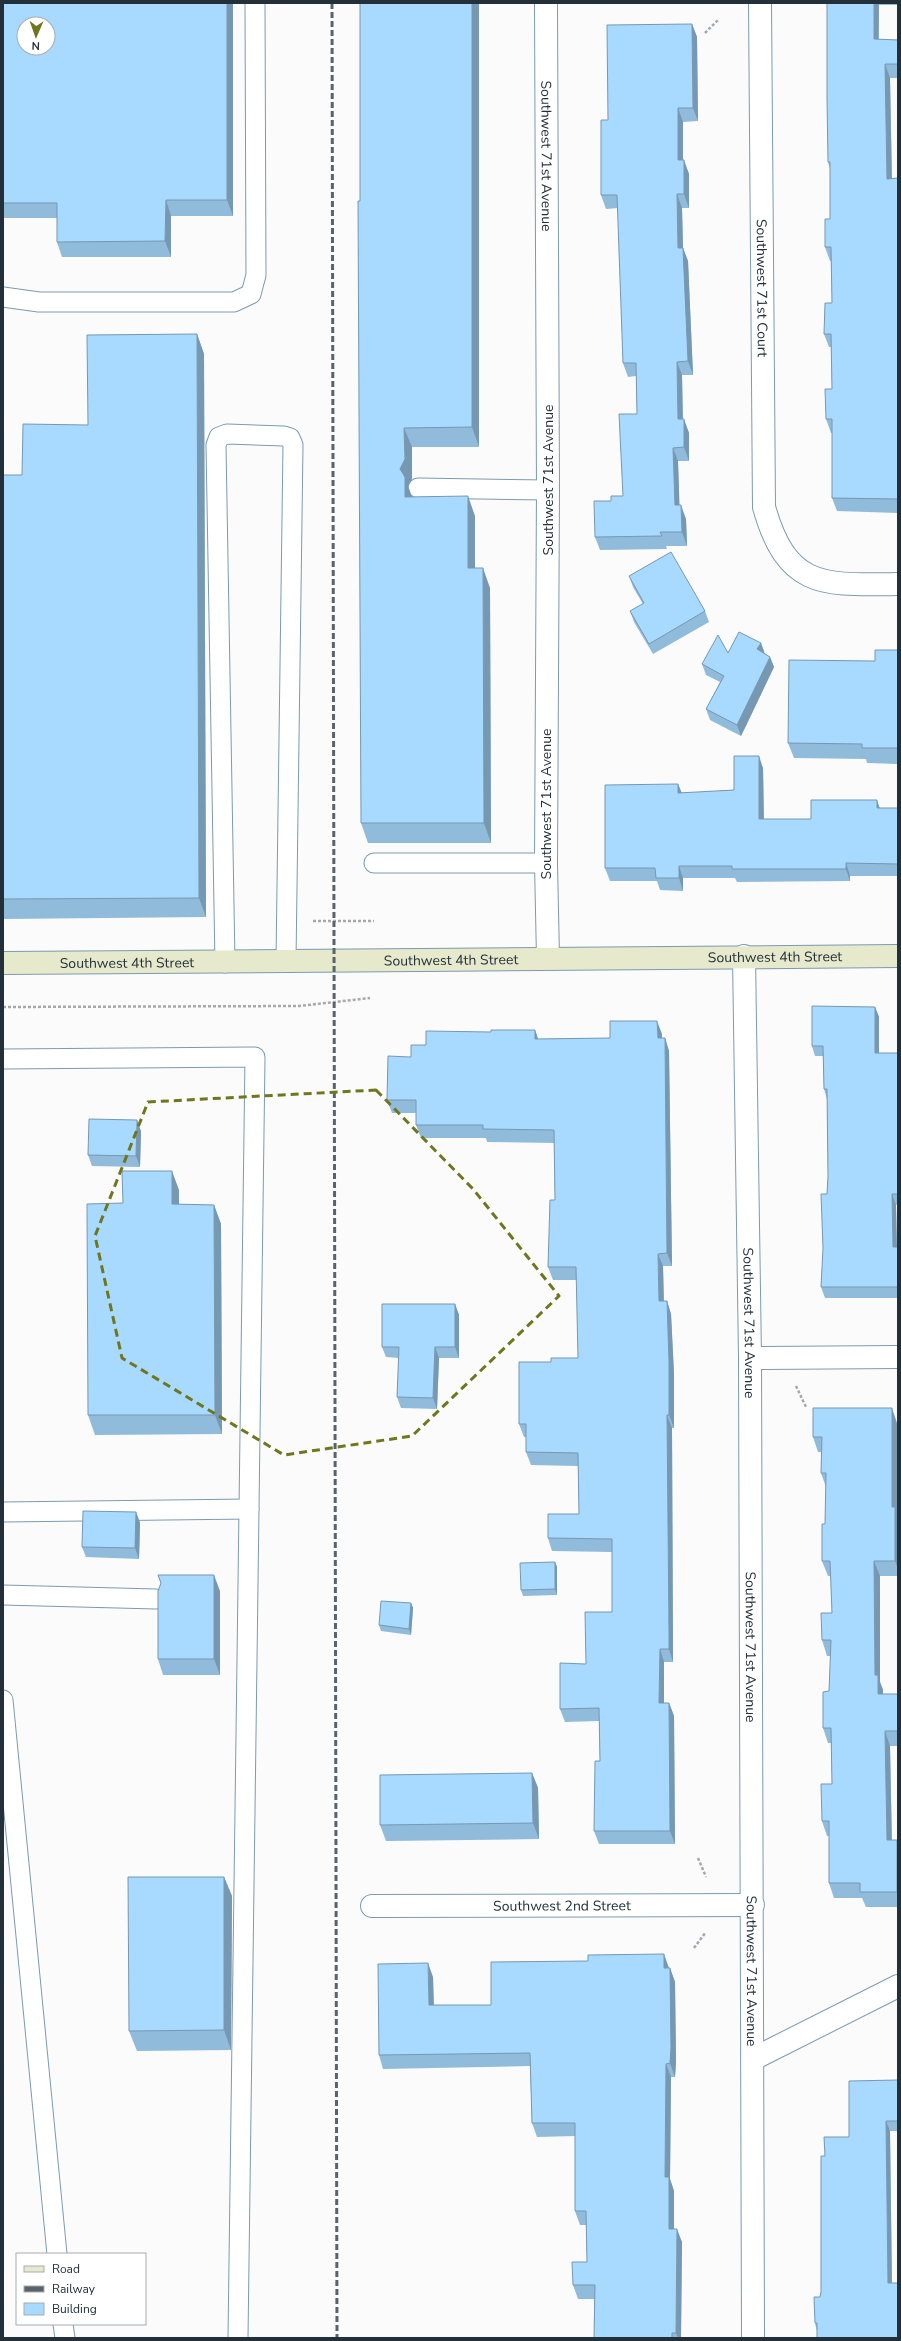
<svg xmlns="http://www.w3.org/2000/svg" width="901" height="2341" font-family="'Nunito Sans',sans-serif">
<rect width="100%" height="100%" fill="#fbfbfb"/>
<g fill="none" stroke-linecap="round" stroke-linejoin="round">
<!-- lane casing -->
<g stroke="#7c9ab0" stroke-width="21">
<g id="lane">
<path d="M3,297L39,302H234L251,294L256,275L255,3"/>
<path d="M418,488L548,490"/>
<path d="M374,863H546"/>
<path d="M225,963L216,445L219,437L227,434L284,436L290,438L293,445L286,961"/>
<path d="M3,1059L255,1057L238,2338"/>
<path d="M3,1512L249,1509"/>
<path d="M3,1595L156,1599"/>
<path d="M3,1700L57,2254"/>
<path d="M63,2324L65,2338"/>
</g>
</g>
<!-- street casing -->
<g stroke="#7c9ab0" stroke-width="24">
<g id="street">
<path id="s1" d="M546,3L548,490L546,863L548,958"/>
<path id="s2" d="M760,3L764,507C787,589 823,585 898,584"/>
<path id="s3" d="M744,956L750,1358L753,2338"/>
<path d="M750,1358L898,1357"/>
<path id="s4" d="M372,1906L753,1905"/>
<path d="M753,2059L898,1986"/>
</g>
</g>
<!-- secondary casing -->
<g stroke="#7c9ab0" stroke-width="24">
<g id="secondary">
<path id="s5" d="M3,963C301,963 600,957 898,956"/>
</g>
</g>
<!-- path -->
<g stroke="#a4a9ad" stroke-width="2.5" stroke-dasharray="3 2" stroke-linecap="butt">
<path d="M705,33L719,19"/>
<path d="M313,921H374"/>
<path d="M3,1007L299,1006L370,998"/>
<path d="M796,1386L806,1407"/>
<path d="M698,1858L706,1877"/>
<path d="M694,1948L706,1932"/>
</g>
<!-- lane -->
<use href="#lane" stroke="#fff" stroke-width="19"/>
<!-- street -->
<use href="#street" stroke="#fff" stroke-width="22"/>
<!-- secondary -->
<use href="#secondary" stroke="#e7e9cd" stroke-width="22"/>
<!-- rail -->
<path stroke="#59636a" stroke-width="3" stroke-dasharray="6 3" stroke-linecap="butt" d="M332,3L337,2338"/>
</g>
<!-- wall -->
<g fill="#90bbda">
<path d="M3,3H233V216H171V257H62L57,242V218H3Z"/>
<path d="M360,3L479,447H412V479L408,486L412,497L475,516V568L490,588L491,843H368L361,823Z"/>
<path d="M827,3H898V5H879V39L898,40V78H890L892,178H898V513L837,511L832,498V433H831L826,419L832,389L831,347H829L824,334L832,303L831,261H830L825,247L830,219V169L828,162Z"/>
<path d="M692,24L697,37L698,121L683,122V160L689,174V208H682L683,248L688,261L693,375H682L683,419L689,433V461H678L679,505L686,519L687,546H666L667,549L600,550L595,537L611,501L623,496L637,414L636,376L628,377L623,363L618,208L606,209L601,195L608,120Z"/>
<path d="M197,334L204,354L206,917L3,919V475H22L88,425Z"/>
<path d="M629,576L705,611L709,622L653,654L634,622L630,611L643,604L633,587Z"/>
<path d="M761,643L764,653L770,657L774,667L741,736L710,720L706,709L720,682L706,675L702,664L728,653Z"/>
<path d="M898,650V764L867,763L866,759L794,758L788,743L875,661Z"/>
<path d="M763,768L764,819H811L880,808H898V876H850V881L737,882L735,878H683V891L660,890L657,881H610L605,868L678,784L682,793L734,790Z"/>
<path d="M875,1007L879,1017V1053H898V1204L896,1205L897,1247H898V1298H825L821,1287L828,1176L827,1099L824,1089L823,1056H815L812,1046Z"/>
<path d="M535,1030L538,1039L610,1038L662,1034V1038H665L669,1051L672,1266H663L664,1301H667L671,1314L674,1374V1428H672L673,1644V1662H664V1703H669L674,1716L675,1844H599L594,1831L600,1761L599,1721L565,1722L560,1709L586,1664L612,1612V1552L552,1551L548,1538L579,1514L578,1466L531,1465L526,1452V1437H524L519,1424L551,1362L578,1358L577,1280H553L548,1267L555,1200L554,1143L487,1142L486,1138H421L416,1125V1113H392L387,1100L411,1057L426,1045L491,1032Z"/>
<path d="M141,1131L140,1167L92,1166L88,1155Z"/>
<path d="M179,1190V1204L214,1205L221,1224L222,1434L95,1435L88,1415L123,1203Z"/>
<path d="M455,1304L459,1315V1358H439L437,1409L401,1408L397,1397L399,1358L386,1357L382,1347Z"/>
<path d="M897,1423L898,1576H880V1682L883,1690V1694H898V1746H890L892,1840H897L898,1841V1907H866L862,1898H834L829,1883V1836H827L822,1821L832,1784L831,1743H828L823,1728L829,1691L831,1656H827L822,1640L832,1613L831,1576H828L822,1561L825,1524L826,1487L821,1473V1452H818L813,1437Z"/>
<path d="M136,1512L140,1523L139,1559L86,1557L82,1547Z"/>
<path d="M555,1562L557,1567V1595L523,1596L521,1590Z"/>
<path d="M158,1575L220,1591V1675H163L158,1659L161,1584Z"/>
<path d="M411,1603L413,1608L411,1635L381,1631L379,1625Z"/>
<path d="M532,1773L538,1788L539,1839L386,1841L380,1825Z"/>
<path d="M224,1877L232,1896L231,2050L137,2051L129,2031Z"/>
<path d="M669,1968H670L675,1982L676,2062L675,2077H671L670,2179L674,2191V2229L682,2242L681,2338H594V2299H578L573,2285L587,2262L586,2225H580L575,2211V2136L537,2137L532,2123L530,2066L383,2069L379,2055L433,1977L434,2005H491Z"/>
<path d="M898,2080V2131H890L892,2283L817,2331L815,2323L821,2292L825,2156L849,2137Z"/>
</g>
<!-- shaded-wall -->
<g fill="#7698b2">
<path d="M227,3H233V216L227,200Z"/>
<path d="M472,3H479V447L472,427Z"/>
<path d="M874,3H879V5L878,53L874,39Z"/>
<path d="M692,24L697,37L698,121L693,108Z"/>
<path d="M885,64L890,78L892,192L887,179Z"/>
<path d="M678,108L683,122V174L678,160Z"/>
<path d="M684,160L689,174V208L684,194Z"/>
<path d="M677,194L682,208L683,248L688,261L693,375L688,361L678,248Z"/>
<path d="M166,200L171,216V257L165,241Z"/>
<path d="M197,334L204,354L206,917L199,898Z"/>
<path d="M677,362L682,375L683,433L678,419Z"/>
<path d="M684,419L689,433V461L684,447Z"/>
<path d="M404,428L412,447V479L408,486L412,497H405L400,469Z"/>
<path d="M673,448L678,461L680,519L675,505Z"/>
<path d="M468,496L475,516V587L468,568Z"/>
<path d="M681,505L686,519L687,546L682,532Z"/>
<path d="M483,568L490,588L491,843L484,823Z"/>
<path d="M761,643L765,654L757,649Z"/>
<path d="M770,657L774,667L741,736L737,725Z"/>
<path d="M759,756L763,768L764,832L759,819Z"/>
<path d="M678,784L683,797L678,793Z"/>
<path d="M877,800L881,812L877,808Z"/>
<path d="M846,863L850,876V881L846,869Z"/>
<path d="M679,866L683,878V891L679,878Z"/>
<path d="M875,1007L879,1017V1064L875,1053Z"/>
<path d="M657,1021L662,1034V1051L658,1038Z"/>
<path d="M535,1030L539,1042L535,1039Z"/>
<path d="M665,1038L669,1051L672,1266L667,1253Z"/>
<path d="M137,1120L141,1131L140,1167L136,1156Z"/>
<path d="M172,1171L179,1190V1224L172,1204Z"/>
<path d="M892,1194L896,1205L897,1258L893,1247Z"/>
<path d="M214,1205L221,1224L222,1434L215,1415Z"/>
<path d="M658,1254L663,1266L664,1314L659,1301Z"/>
<path d="M667,1301L671,1314L674,1374V1428L669,1415Z"/>
<path d="M455,1304L459,1315V1358L455,1347Z"/>
<path d="M435,1347L439,1358L437,1409L433,1398Z"/>
<path d="M892,1408L897,1423L898,1569L895,1561L892,1507Z"/>
<path d="M667,1415L672,1428L673,1662L669,1649Z"/>
<path d="M136,1512L140,1523L139,1559L135,1548Z"/>
<path d="M874,1561L880,1576V1682L883,1690V1709L878,1694L875,1675Z"/>
<path d="M555,1562L557,1567V1595L555,1589Z"/>
<path d="M214,1575L220,1591V1675L214,1659Z"/>
<path d="M411,1603L413,1608L411,1635L409,1629Z"/>
<path d="M660,1649L664,1662V1716L659,1703Z"/>
<path d="M669,1703L674,1716L675,1844L670,1831Z"/>
<path d="M885,1731L890,1746L892,1855L887,1840Z"/>
<path d="M532,1773L538,1788L539,1839L533,1823Z"/>
<path d="M897,1840L898,1841V1895L897,1892Z"/>
<path d="M224,1877L232,1896L231,2050L224,2030Z"/>
<path d="M664,1954L669,1968V1982L664,1968Z"/>
<path d="M428,1963L433,1977L434,2019L429,2005Z"/>
<path d="M670,1968L675,1982L676,2062L675,2077L670,2063Z"/>
<path d="M666,2064L671,2077L670,2179L674,2191V2242L669,2229L665,2177Z"/>
<path d="M886,2121L890,2131L892,2294L888,2283Z"/>
<path d="M677,2229L682,2242L681,2338H678L676,2333Z"/>
</g>
<!-- building -->
<g fill="#a8d9fe" stroke="#7698b2" fill-rule="evenodd">
<path d="M3,3H227V200H166L165,241L57,242V203H3ZM24,24H48V48H24Z"/>
<path d="M360,3H472V427L404,428L405,459L400,469L405,477V497L468,496V568H483L484,823H361L358,201H360Z"/>
<path d="M827,3H874V39L898,40V64H885L887,179L898,178V499L832,498V419H826L825,389H832L831,334H824L825,303H832L831,247H825V219H830V162H828L827,98Z"/>
<path d="M692,24L693,108H678V160H684V194H677L678,248H683L688,361L677,362L678,419H684V447L673,448L675,505H681L682,532H660L662,536L595,537L594,501H611V496H623L619,414H637L636,363H623L617,195H601V120H608L607,25Z"/>
<path d="M197,334L199,898L3,899V475H22L23,424L88,425L87,335Z"/>
<path d="M671,552L705,611L649,644L630,611L644,603L629,576Z"/>
<path d="M739,632L761,643L757,649L770,657L737,725L706,709L724,676L702,664L718,635L728,653Z"/>
<path d="M875,650H898V748H862V744L788,743L789,660L875,661Z"/>
<path d="M734,756H759V819H811V800H877V808H898V864L846,863V869H732V866H679V878H656L655,868H605V785L678,784V793L734,790Z"/>
<path d="M812,1006L875,1007V1053H898V1194H892L893,1247H898V1287H821L823,1248L821,1194H827L828,1176L827,1089H824L823,1046H812Z"/>
<path d="M610,1021H657L658,1038H665L667,1253L658,1254L659,1301H667L669,1361V1415H667L669,1631V1649H660L659,1703H669L670,1831H594L595,1761H600L599,1708L560,1709V1663L586,1664L585,1612H612V1539L548,1538V1514H579L578,1453L526,1452V1424H519V1362H551V1358H578L576,1267H548L550,1200H555L554,1130L483,1129V1125H416V1100H387L388,1056L411,1057V1045H426V1031L491,1032V1030H535V1039L610,1038Z"/>
<path d="M89,1119L137,1120L136,1156L88,1155Z"/>
<path d="M122,1171H172V1204L214,1205L215,1415H88L87,1204L123,1203Z"/>
<path d="M382,1304H455V1347H435L433,1398L397,1397L399,1347H382Z"/>
<path d="M813,1408H892V1507H895V1561H874L875,1675H878V1694H898V1731H885L887,1840H897V1892H860V1883H829V1821H822L821,1784H832L831,1728H823V1692L829,1691L831,1640H822L821,1613H832L830,1561H822V1524H825L826,1473H821L822,1437H813Z"/>
<path d="M83,1511L136,1512L135,1548L82,1547Z"/>
<path d="M555,1562V1589L521,1590L520,1563Z"/>
<path d="M158,1575H214V1659H158V1591L161,1583Z"/>
<path d="M381,1601L411,1603L409,1629L379,1625Z"/>
<path d="M532,1773L533,1823L380,1825V1775Z"/>
<path d="M128,1877H224V2030L129,2031Z"/>
<path d="M664,1954V1968H670L671,2048L670,2063L666,2064L665,2177H669V2229H677L676,2333H672V2338H594L595,2285H573L572,2262H587L586,2211H575V2123H532L530,2053L379,2055L378,1964L428,1963L429,2005H491V1962L588,1961V1955Z"/>
<path d="M898,2080V2121H886L888,2283H898V2338H817V2323H815L814,2297H820L821,2292V2156H825L824,2137H849V2081Z"/>
</g>
<!-- marked area -->
<path fill="none" stroke="#6f761e" stroke-width="3" stroke-dasharray="8 5" stroke-linejoin="round" d="M376,1090L473,1189L559,1296L412,1436L284,1455L122,1358L95,1236L148,1102Z"/>
<g text-anchor="middle" stroke-width="3" stroke-linejoin="round" paint-order="stroke">
<!-- street labels -->
<g font-size="14" fill="#233039" stroke="#fff">
<text dy="5" stroke="none"><textPath href="#s1" startOffset="153">Southwest 71st Avenue</textPath></text>
<text dy="5" stroke="none"><textPath href="#s2" startOffset="285">Southwest 71st Court</textPath></text>
<text transform="translate(548 480) rotate(-90)" y="5">Southwest 71st Avenue</text>
<text transform="translate(546 804) rotate(-90)" y="5">Southwest 71st Avenue</text>
<text dy="5" stroke="none"><textPath href="#s5" startOffset="772">Southwest 4th Street</textPath></text>
<text dy="5" stroke="none"><textPath href="#s5" startOffset="448">Southwest 4th Street</textPath></text>
<text dy="5" stroke="none"><textPath href="#s5" startOffset="124">Southwest 4th Street</textPath></text>
<text dy="5" stroke="none"><textPath href="#s3" startOffset="367">Southwest 71st Avenue</textPath></text>
<text dy="5" stroke="none"><textPath href="#s3" startOffset="691">Southwest 71st Avenue</textPath></text>
<text dy="5" stroke="none"><textPath href="#s4" startOffset="190">Southwest 2nd Street</textPath></text>
<text dy="5" stroke="none"><textPath href="#s3" startOffset="1015">Southwest 71st Avenue</textPath></text>
</g>
</g>
<!-- border -->
<rect width="901" height="2341" fill="none" stroke="#233039" stroke-width="8"/>
<!-- legend -->
<rect x="16" y="2253" width="130" height="72" fill="#ffffff" stroke="#a7acb0"/>
<rect x="24" y="2266" width="20" height="6" fill="#e7e9cd" stroke="#a7acb0"/>
<text x="52" y="2273" font-size="12" fill="#233039">Road</text>
<rect x="24" y="2286" width="20" height="6" fill="#59636a" stroke="#a7acb0"/>
<text x="52" y="2293" font-size="12" fill="#233039">Railway</text>
<rect x="24" y="2303" width="20" height="12" fill="#a8d9fe" stroke="#a7acb0"/>
<text x="52" y="2313" font-size="12" fill="#233039">Building</text>
<!-- north arrow -->
<g transform="translate(36 36) rotate(182)"><circle r="19" fill="#ffffff" stroke="#a7acb0"/>
<path d="M0-3L7 15L0 10L-7 15Z" fill="#6f761e"/>
<text y="-6" font-size="11" font-weight="bold" text-anchor="middle" fill="#233039">N</text>
</g>
</svg>
